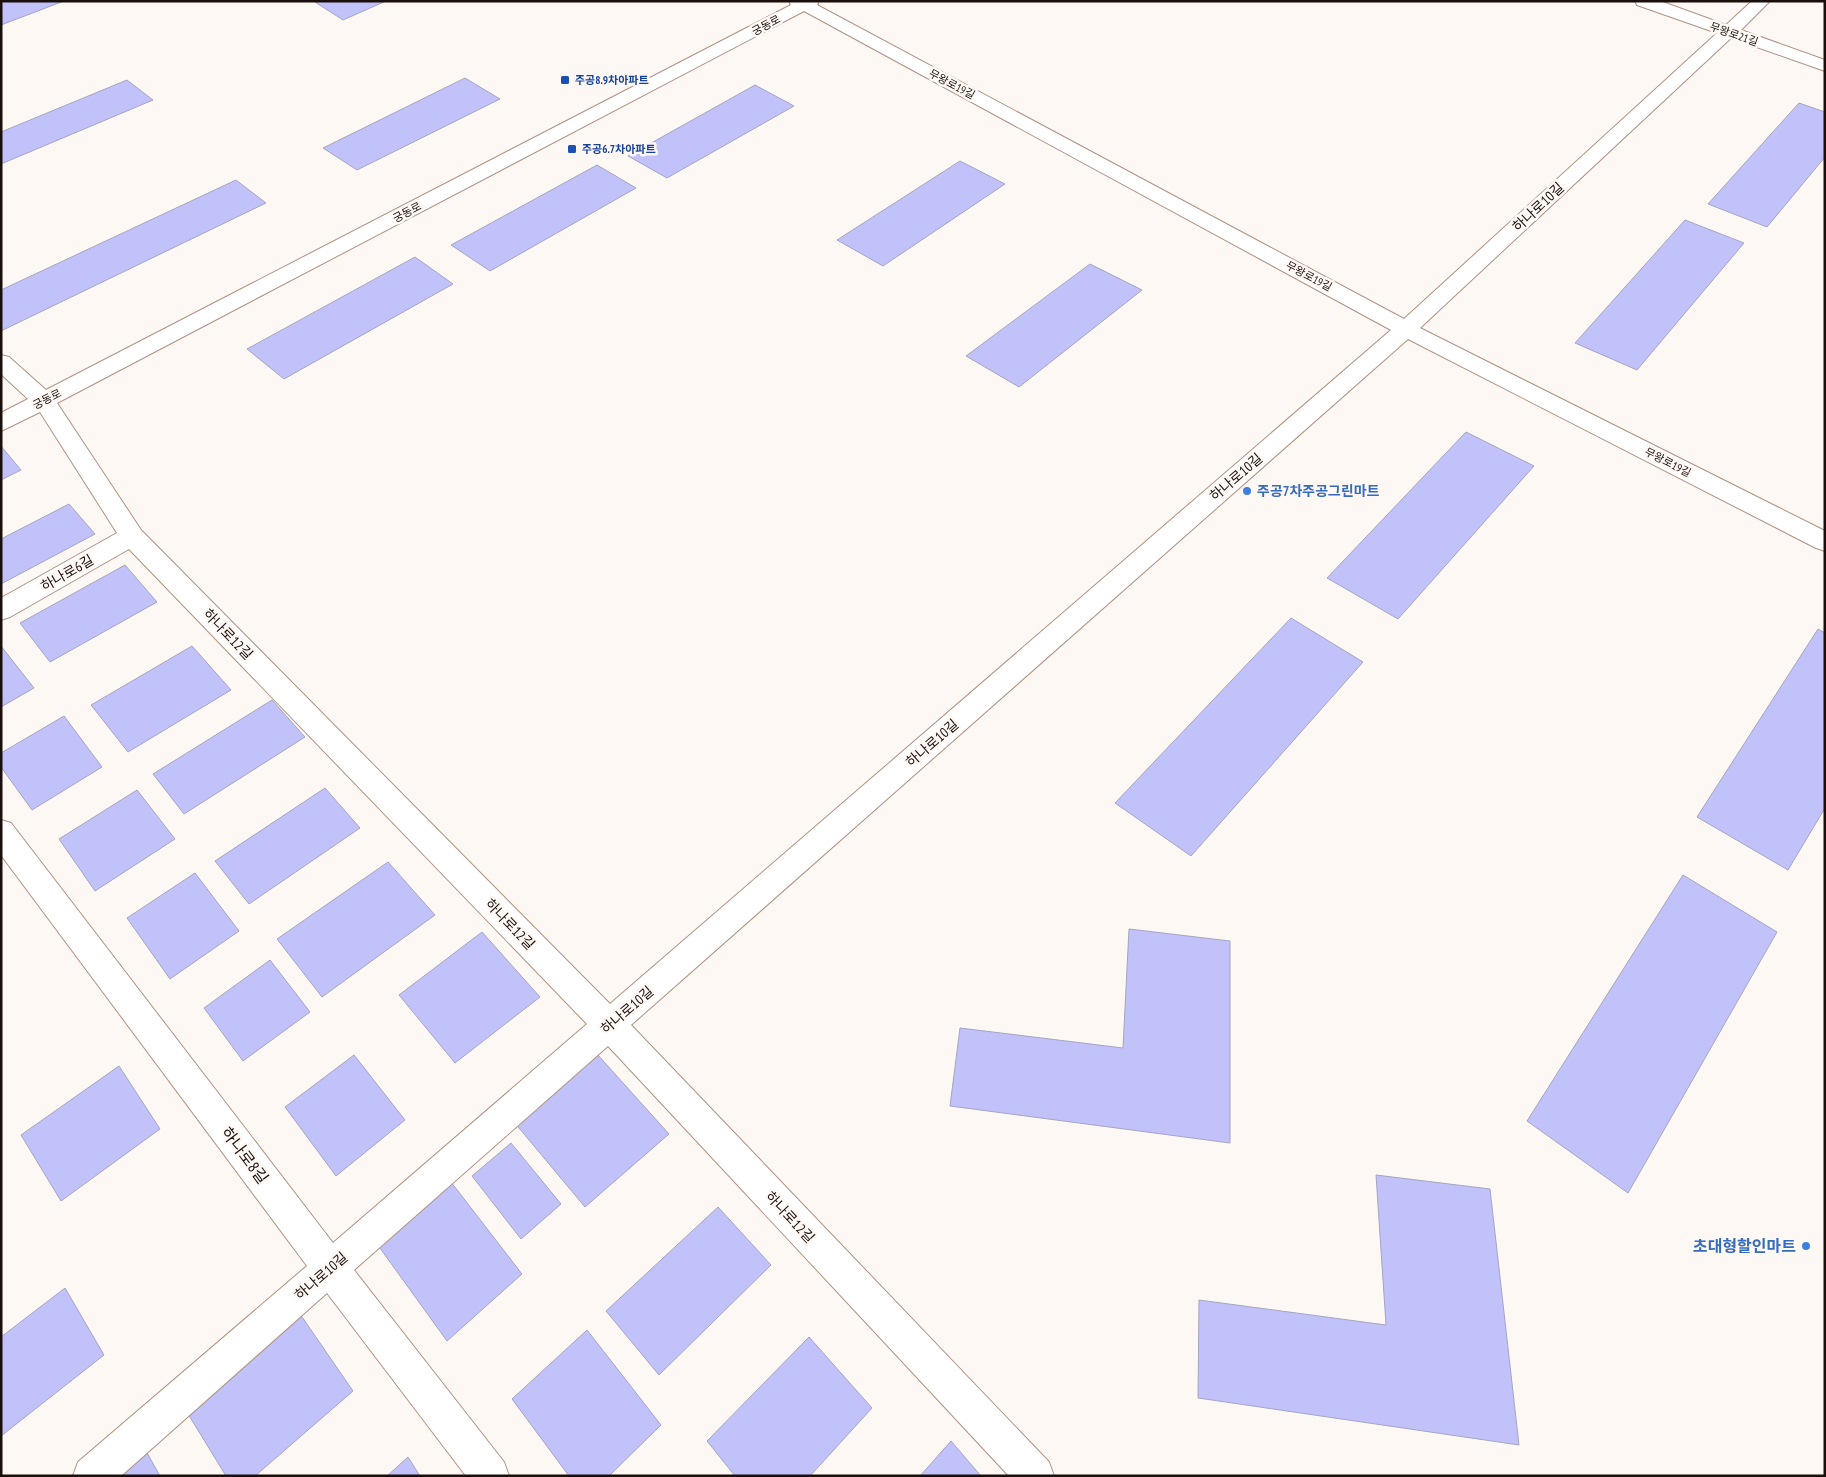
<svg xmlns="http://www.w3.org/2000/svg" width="1826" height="1477" font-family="'PT Sans Narrow','Noto Sans KR',sans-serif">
<rect width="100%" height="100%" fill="#fef8f4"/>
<!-- building -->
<g fill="#c1c2f9" stroke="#a4a5c2">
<path d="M1,1H64L1,25Z"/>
<path d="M318,1H386L343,20L315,2Z"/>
<path d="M465,78L500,99L357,170L323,148Z"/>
<path d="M127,80L153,100L1,164V132Z"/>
<path d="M755,85L794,106L667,178L628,156Z"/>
<path d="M1799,103L1825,112V157L1767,227L1708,204Z"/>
<path d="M960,161L1005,184L883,266L837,240Z"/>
<path d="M597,165L636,188L490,271L451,245Z"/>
<path d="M236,180L266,203L1,331V290Z"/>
<path d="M1685,220L1744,243L1637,370L1575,343Z"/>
<path d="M415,257L453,284L284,379L247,349Z"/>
<path d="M1090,264L1142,290L1019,387L966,356Z"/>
<path d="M1466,432L1534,466L1398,619L1327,578Z"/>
<path d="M1,446L21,470L1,480Z"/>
<path d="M69,504L95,534L1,584V539Z"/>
<path d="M125,565L157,602L50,662L20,623Z"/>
<path d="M1291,618L1363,662L1191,856L1115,803Z"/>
<path d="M1818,629L1825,633V808L1788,870L1697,817Z"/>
<path d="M1,646L34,688L1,707Z"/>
<path d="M192,646L231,690L128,752L91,705Z"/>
<path d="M272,700L305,737L184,814L153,774Z"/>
<path d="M64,716L102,767L32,810L1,767V753Z"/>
<path d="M325,788L360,828L249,904L215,861Z"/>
<path d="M137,790L175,839L95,891L59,839Z"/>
<path d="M388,862L435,915L322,997L277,939Z"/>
<path d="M195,873L239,931L170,979L127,918Z"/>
<path d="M1683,875L1777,932L1628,1193L1527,1121Z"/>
<path d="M1129,929L1230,941V1143L950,1106L960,1028L1123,1048Z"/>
<path d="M482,932L540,997L455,1063L399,995Z"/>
<path d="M270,960L310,1012L243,1061L204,1008Z"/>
<path d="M597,1054L669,1134L585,1207L514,1122Z"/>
<path d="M354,1055L405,1120L336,1176L285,1107Z"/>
<path d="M119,1066L160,1129L61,1201L21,1135Z"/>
<path d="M511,1143L561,1204L521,1239L472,1176Z"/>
<path d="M1376,1175L1490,1189L1519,1445L1198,1398L1199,1300L1386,1325Z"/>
<path d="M451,1182L522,1274L447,1341L377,1244Z"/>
<path d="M718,1207L771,1265L659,1375L606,1311Z"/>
<path d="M65,1288L104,1355L1,1436V1337Z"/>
<path d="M300,1314L353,1391L255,1476H226L185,1409Z"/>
<path d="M587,1330L661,1425L609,1476H569L512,1399Z"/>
<path d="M809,1337L872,1408L810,1476H735L707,1441Z"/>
<path d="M951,1441L981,1476H920Z"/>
<path d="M146,1451L160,1476H117Z"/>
<path d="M408,1457L420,1476H387Z"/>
</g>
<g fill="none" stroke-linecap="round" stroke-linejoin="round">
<!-- street casing -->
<g stroke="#af9282" stroke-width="2">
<path id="street" d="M789,1H819L817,5L1404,319L1717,33L1637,5L1635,1H1660L1726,25L1752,1H1770L1741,30L1825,60V71L1731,38L1420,328L1825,531V551L1816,548L1408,339L631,1025L1049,1462L1054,1476H1009L608,1046L354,1270L504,1462L509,1476H466L327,1293L121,1476H73L78,1462L307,1266L1,855V820L11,823L333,1243L587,1024L129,549L10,617L1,620V598L117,533L40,412L1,431V413L28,399L1,374V355L9,357L46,390L791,5ZM804,11L1391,330L610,1004L141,530L57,403Z"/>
</g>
<!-- street -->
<use href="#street" fill="#fff" fill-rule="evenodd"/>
</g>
<!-- markers -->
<g fill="#1a4fb4" stroke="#fef8f4" stroke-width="2">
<rect x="560" y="75" width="10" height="10" rx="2.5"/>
<rect x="567" y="144" width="10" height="10" rx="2.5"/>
</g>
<g fill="#3f7fe0" stroke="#fef8f4" stroke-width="2">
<circle cx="1247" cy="491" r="5"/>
<circle cx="1806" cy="1246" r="5"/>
</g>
<g text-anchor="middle" stroke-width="5" stroke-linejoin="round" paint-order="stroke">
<!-- far-street labels -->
<g font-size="11" fill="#1a0f0a" stroke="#fef8f4">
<text transform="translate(766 25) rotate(-28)" y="4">궁동로</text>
<text transform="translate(1734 34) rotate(19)" y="4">무왕로21길</text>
<text transform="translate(952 84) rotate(28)" y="4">무왕로19길</text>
<text transform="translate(407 212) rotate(-28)" y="4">궁동로</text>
<text transform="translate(1309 276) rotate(28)" y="4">무왕로19길</text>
<text transform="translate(47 399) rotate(-27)" y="4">궁동로</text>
<text transform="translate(1668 462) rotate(27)" y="4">무왕로19길</text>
</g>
<!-- far-transit labels -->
<g font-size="11" font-weight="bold" fill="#164399" stroke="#fef8f4" text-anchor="start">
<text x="575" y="84">주공8.9차아파트</text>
<text x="582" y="153">주공6.7차아파트</text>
</g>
<!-- street labels -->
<g font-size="14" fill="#1a0f0a" stroke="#fef8f4">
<text transform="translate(1538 207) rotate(-43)" y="5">하나로10길</text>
<text transform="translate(1236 477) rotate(-41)" y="5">하나로10길</text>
<text transform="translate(67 573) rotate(-30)" y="5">하나로6길</text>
<text transform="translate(228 634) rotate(46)" y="5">하나로12길</text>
<text transform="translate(932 743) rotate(-41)" y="5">하나로10길</text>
<text transform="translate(510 924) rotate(46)" y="5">하나로12길</text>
<text transform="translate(627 1010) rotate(-41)" y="5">하나로10길</text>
<text transform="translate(790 1217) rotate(47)" y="5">하나로12길</text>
<text transform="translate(321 1276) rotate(-41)" y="5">하나로10길</text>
</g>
<!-- shop labels -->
<g font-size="14" font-weight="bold" fill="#366cbe" stroke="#fef8f4" text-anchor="start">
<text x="1257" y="496">주공7차주공그린마트</text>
</g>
<!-- near-street labels -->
<g font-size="16" fill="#1a0f0a" stroke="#fef8f4">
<text transform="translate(245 1155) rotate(53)" y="6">하나로8길</text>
</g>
<!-- near-shop labels -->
<g font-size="16" font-weight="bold" fill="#366cbe" stroke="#fef8f4" text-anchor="end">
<text x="1796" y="1252">초대형할인마트</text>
</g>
</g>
<!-- border -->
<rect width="1826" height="1477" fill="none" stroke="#1a0f0a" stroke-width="5"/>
</svg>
